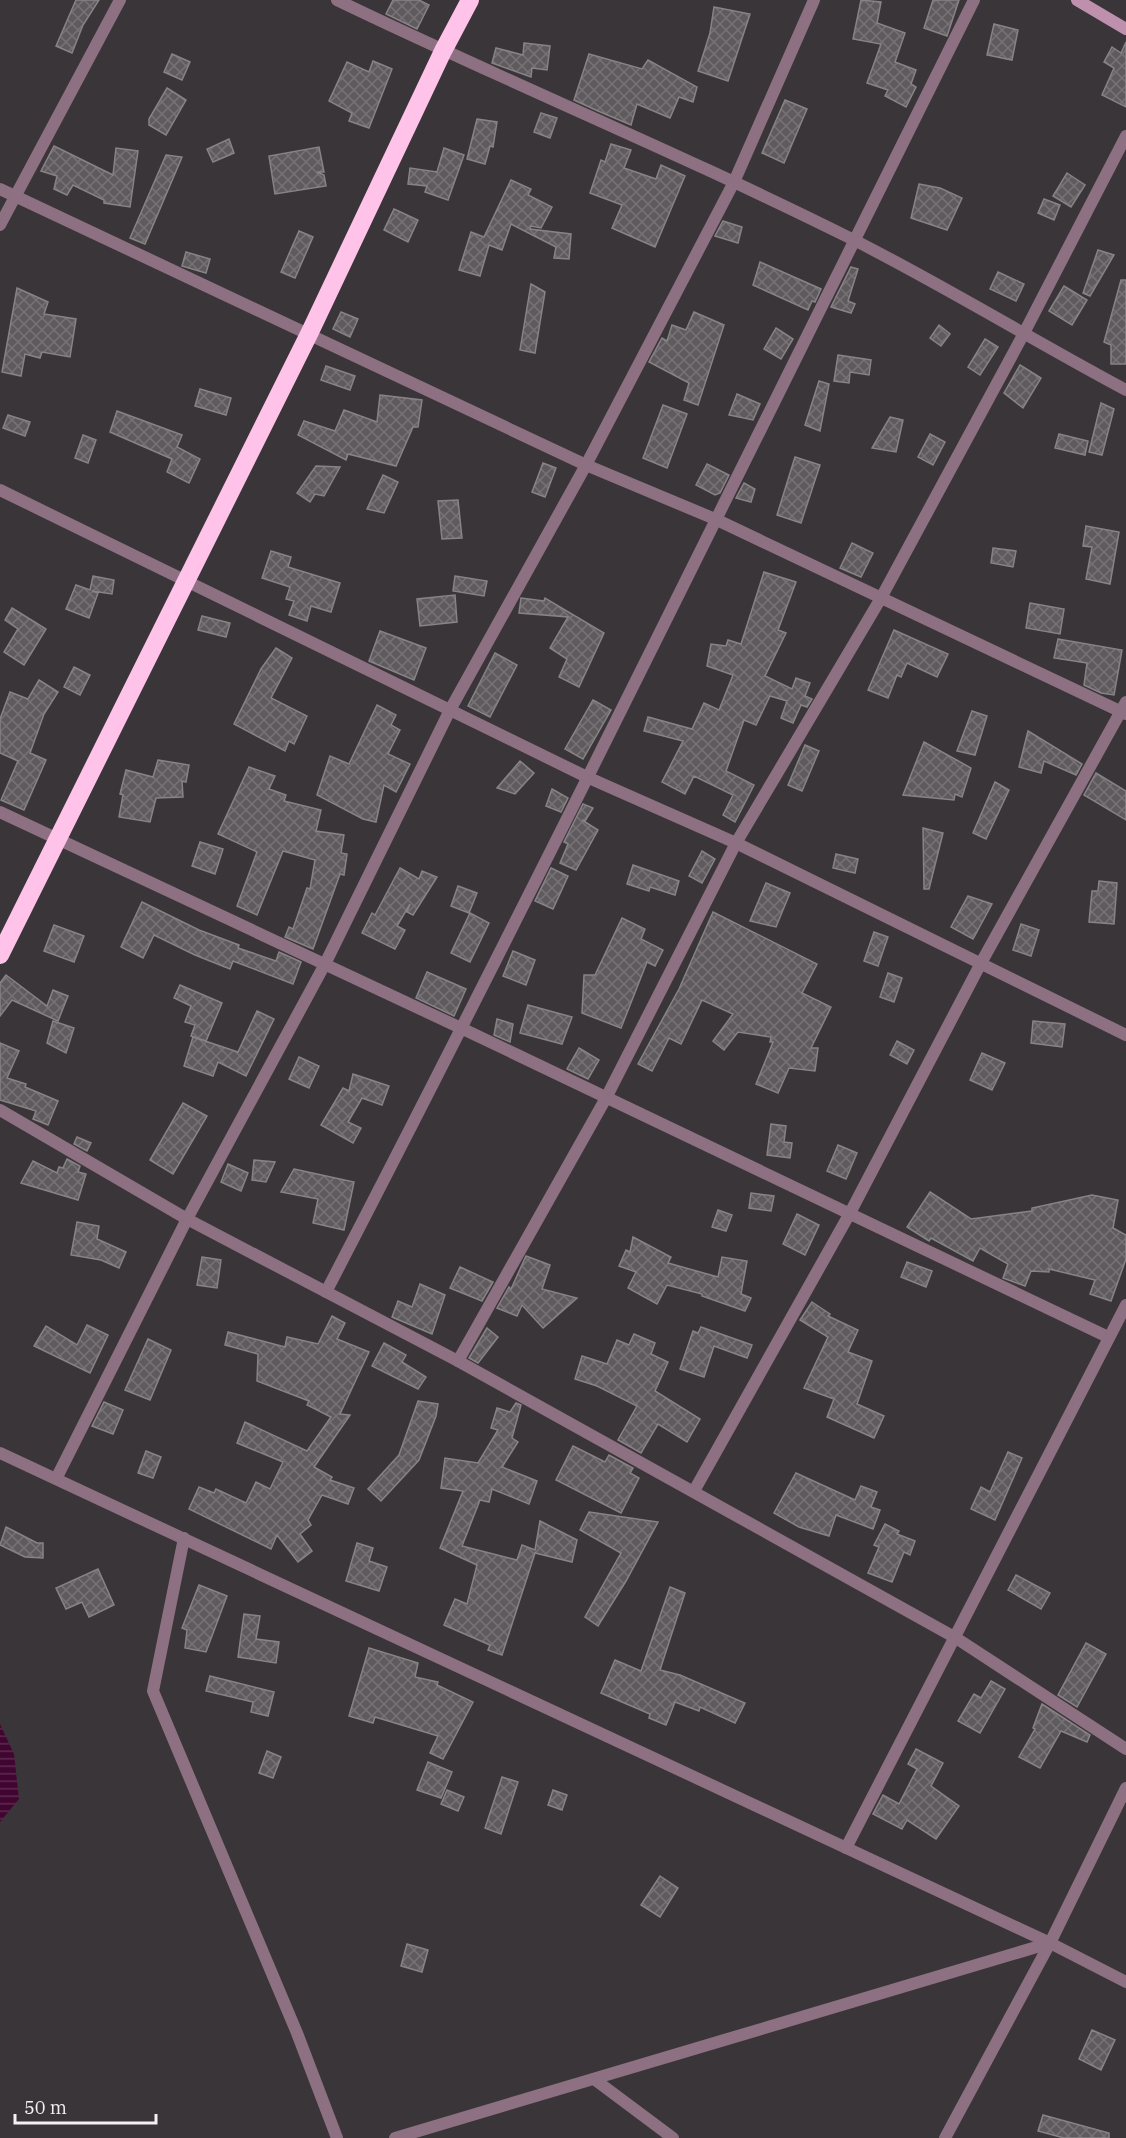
<svg xmlns="http://www.w3.org/2000/svg" width="1126" height="2138" font-family="'IBM Plex Serif',serif">
<defs>
<pattern id="water-rules" width="6" height="5" patternUnits="userSpaceOnUse" patternTransform="scale(1.5)"><rect width="6" height="5" fill="#410532"/><path d="M0 2.5h6" fill="none" stroke="#5d2a50"/></pattern>
<pattern id="building-cross-hatch" width="8" height="8" patternUnits="userSpaceOnUse" patternTransform="scale(1.5)"><rect width="8" height="8" fill="#5f5a5d"/><path d="M0 0l8 8M0 8l8-8" fill="none" stroke="#777275"/></pattern>
</defs>
<rect width="100%" height="100%" fill="#3a3538"/>
<!-- water -->
<path fill="url(#water-rules)" d="M0,1724L14,1754L19,1799L0,1822Z"/>
<!-- building -->
<g fill="url(#building-cross-hatch)" stroke="#888386" stroke-width="1.5">
<path d="M76,0H99L83,25L72,53L56,46Z"/>
<path d="M393,0H419L429,5L417,29L386,14Z"/>
<path d="M861,0L881,2L877,23L905,33L895,62L916,70L911,84L916,87L906,107L885,96L888,90L867,83L881,44L853,39Z"/>
<path d="M933,0H959L947,36L924,28Z"/>
<path d="M714,7L750,14L728,81L698,71L710,33Z"/>
<path d="M994,24L1018,30L1012,60L987,55Z"/>
<path d="M1126,42V107L1102,95L1114,68L1104,62L1112,47L1121,53Z"/>
<path d="M524,43L550,46L547,70L532,68L531,77L492,63L496,48L523,55Z"/>
<path d="M172,54L190,62L182,80L164,72Z"/>
<path d="M589,54L642,69L648,60L697,87L693,102L679,97L670,118L637,104L631,125L598,111L574,100Z"/>
<path d="M373,61L392,69L369,128L349,121L352,113L329,101L347,62L369,72Z"/>
<path d="M167,88L186,100L166,135L149,125V119Z"/>
<path d="M785,100L807,109L784,163L762,153Z"/>
<path d="M541,113L557,118L550,138L534,132Z"/>
<path d="M477,119L497,122L493,147L490,146L485,164L467,159Z"/>
<path d="M229,139L234,153L213,162L207,149Z"/>
<path d="M611,144L631,150L624,168L656,179L661,165L685,176L655,247L612,228L622,205L590,193L601,160L605,162Z"/>
<path d="M54,146L113,175L116,148L138,151L130,207L104,203V200L73,185L67,195L54,189L57,176L41,171Z"/>
<path d="M319,147L324,172H317L324,175L326,186L275,194L269,156Z"/>
<path d="M444,148L464,155L448,200L425,192L427,186L408,184L410,168L437,172Z"/>
<path d="M166,155L182,157L145,244L130,238Z"/>
<path d="M1067,173L1085,185L1071,207L1053,196Z"/>
<path d="M511,180L531,189L528,195L552,207L541,228L531,226L530,229L571,234L569,259L554,258L556,247L511,224L502,250L489,245L480,276L459,270L471,232L484,237Z"/>
<path d="M919,184L940,188L962,198L947,230L911,218Z"/>
<path d="M1044,199L1060,205L1054,220L1038,213Z"/>
<path d="M394,209L418,220L408,242L384,230Z"/>
<path d="M723,221L742,227L738,243L715,236Z"/>
<path d="M299,231L313,237L295,278L281,272Z"/>
<path d="M1098,250L1114,255L1090,296L1083,293Z"/>
<path d="M186,252L210,259L206,273L182,266Z"/>
<path d="M760,262L821,289L815,302L812,301L808,310L753,285Z"/>
<path d="M851,267L858,269L848,301L855,304L851,313L831,307Z"/>
<path d="M998,272L1024,284L1016,301L990,289Z"/>
<path d="M1121,280H1126V364H1111V345L1104,342Z"/>
<path d="M531,284L545,292L535,353L520,350Z"/>
<path d="M1064,286L1087,300L1072,325L1049,311Z"/>
<path d="M17,288L48,302L44,314L76,319L70,357L42,352L40,358L25,354L21,376L2,372Z"/>
<path d="M341,312L358,319L350,337L333,329Z"/>
<path d="M694,312L724,325L698,405L684,400L689,383L649,362L662,338L667,341L672,325L686,330Z"/>
<path d="M939,325L950,334L941,346L930,338Z"/>
<path d="M776,328L793,339L781,359L764,349Z"/>
<path d="M985,339L998,347L980,375L968,367Z"/>
<path d="M838,355L871,360L869,375L850,372L849,383L834,381Z"/>
<path d="M1020,365L1041,378L1023,408L1004,393Z"/>
<path d="M326,366L355,376L350,390L321,380Z"/>
<path d="M819,381L829,384L820,431L805,425Z"/>
<path d="M200,389L231,398L226,415L195,406Z"/>
<path d="M737,394L760,404L753,420L729,415Z"/>
<path d="M380,395L422,400L418,427H413L396,466L348,454L346,460L298,435L304,421L335,431L344,410L377,422Z"/>
<path d="M1101,403L1114,409L1102,455L1089,452Z"/>
<path d="M663,405L687,414L667,468L643,458Z"/>
<path d="M117,411L182,435L177,447L200,459L189,483L167,472L172,459L110,432Z"/>
<path d="M8,415L30,422L25,436L3,428Z"/>
<path d="M890,417L903,420L896,452L872,448Z"/>
<path d="M930,434L945,442L933,465L918,457Z"/>
<path d="M1059,434L1088,441L1085,455L1055,448Z"/>
<path d="M83,435L96,440L88,463L75,458Z"/>
<path d="M795,457L820,465L801,523L777,515Z"/>
<path d="M543,463L556,468L545,497L532,492Z"/>
<path d="M707,464L729,475L720,493L715,495L696,485Z"/>
<path d="M316,466L340,467L324,496L315,494L310,502L297,493Z"/>
<path d="M383,475L398,482L384,513L367,509Z"/>
<path d="M744,483L755,489L751,502L736,498Z"/>
<path d="M458,500L462,538L442,539L438,501Z"/>
<path d="M1086,526L1119,532L1110,584L1086,579L1092,547L1083,546Z"/>
<path d="M852,543L873,553L861,577L840,568Z"/>
<path d="M993,548L1016,551L1013,567L991,563Z"/>
<path d="M271,551L291,557L288,567L340,583L331,612L311,606L307,621L289,615L294,601L286,599L290,587L262,578Z"/>
<path d="M764,572L796,582L778,630L786,633L765,676L792,689L796,678L810,683L805,696L812,699L807,707L801,705L793,723L781,718L787,701L770,696L756,725L744,720L726,771L754,785L735,822L723,815L733,795L694,776L685,794L662,782L683,741L644,731L648,717L692,729L704,703L719,710L733,675L707,666L711,644L726,646L728,640L741,644Z"/>
<path d="M93,576L114,580L112,594L92,591L98,593L89,618L66,609L76,585L90,590Z"/>
<path d="M455,576L487,581L484,596L453,591Z"/>
<path d="M455,595L457,622L420,626L417,599Z"/>
<path d="M521,598L544,601L545,598L604,633L579,687L559,677L567,659L550,648L568,617L519,613Z"/>
<path d="M1030,603L1064,609L1060,634L1026,628Z"/>
<path d="M12,608L46,629L24,665L4,652L18,629L5,620Z"/>
<path d="M202,616L230,623L226,637L198,630Z"/>
<path d="M894,630L948,654L937,677L907,663L901,677L897,675L888,698L868,690Z"/>
<path d="M380,631L426,648L414,680L369,661Z"/>
<path d="M1058,639L1122,650L1114,695L1101,693L1084,685L1087,663L1054,658Z"/>
<path d="M276,648L292,658L271,698L307,716L294,744L289,741L285,751L234,724L261,669Z"/>
<path d="M495,653L517,665L490,717L468,706Z"/>
<path d="M74,667L90,675L80,695L64,687Z"/>
<path d="M39,680L58,692L44,714L30,753L46,760L24,810L1,800L18,761L0,753V719L10,692L28,699Z"/>
<path d="M593,700L611,710L583,759L565,749Z"/>
<path d="M377,705L396,715L391,725L400,730L388,754L410,764L396,792L384,785L376,822L363,819L317,795L330,756L349,764Z"/>
<path d="M972,711L987,716L975,755L957,751Z"/>
<path d="M1028,731L1082,764L1076,775L1044,761L1041,773L1019,767Z"/>
<path d="M924,742L971,768L962,797L955,794L954,800L903,795Z"/>
<path d="M805,745L819,751L802,791L788,785Z"/>
<path d="M158,760L189,765L186,782L182,781L183,797L156,798L150,822L119,817L123,795L120,794L126,770L153,777Z"/>
<path d="M520,761L534,773L515,794L497,788Z"/>
<path d="M249,767L275,776L269,789L286,795L284,801L321,810L316,831L344,835L341,853L347,854L344,875L340,874L313,949L285,937L289,927L293,929L307,888L310,889L315,860L283,851L257,915L237,906L257,852L218,834Z"/>
<path d="M1096,773L1126,791V820L1084,795Z"/>
<path d="M995,782L1009,790L986,839L973,833Z"/>
<path d="M552,789L568,798L561,812L546,806Z"/>
<path d="M583,804L593,808L585,821L582,820L598,830L576,870L560,863L568,844L564,842Z"/>
<path d="M923,828L943,833L929,889H924Z"/>
<path d="M200,842L223,849L215,874L192,866Z"/>
<path d="M702,851L715,859L702,883L689,876Z"/>
<path d="M836,854L858,859L855,873L833,868Z"/>
<path d="M633,865L679,881L675,895L650,887L649,891L627,884Z"/>
<path d="M400,868L419,879L422,871L437,877L413,915L407,912L410,904L397,926L405,930L395,949L362,933L372,913L375,915Z"/>
<path d="M551,868L568,876L553,909L535,901Z"/>
<path d="M1099,881L1117,883L1114,924L1089,922L1092,891H1098Z"/>
<path d="M766,883L790,893L776,927L750,921Z"/>
<path d="M458,886L477,893L469,913L451,906Z"/>
<path d="M968,896L992,904L973,939L951,927Z"/>
<path d="M142,902L199,930L239,945L238,948L276,961L279,952L301,962L293,984L233,961L230,969L195,955L154,935L143,958L121,947Z"/>
<path d="M713,912L817,964L802,993L831,1007L811,1048H818L815,1071L789,1068L778,1093L756,1084L773,1042H770L771,1037L738,1032L724,1050L713,1041L733,1014L702,1000L681,1044L669,1038L652,1071L638,1064L679,989Z"/>
<path d="M470,913L489,923L470,962L451,953Z"/>
<path d="M622,918L645,929L641,939L663,950L655,966L647,962L621,1028L582,1013L584,975H595Z"/>
<path d="M1021,924L1039,930L1031,956L1013,950Z"/>
<path d="M54,925L84,936L74,962L44,951Z"/>
<path d="M874,932L888,937L878,966L864,961Z"/>
<path d="M513,951L535,960L526,985L503,976Z"/>
<path d="M427,972L466,989L454,1016L416,998Z"/>
<path d="M888,973L902,978L894,1002L880,997Z"/>
<path d="M6,975L47,1006L53,990L68,996L58,1021L12,1000L0,1016V983Z"/>
<path d="M180,985L222,1003L206,1041L191,1036L195,1025L185,1022L191,1006L174,998Z"/>
<path d="M528,1005L572,1017L562,1044L520,1033Z"/>
<path d="M257,1011L274,1019L246,1076L218,1062L213,1076L184,1066L193,1037L238,1052Z"/>
<path d="M497,1019L513,1024L510,1042L494,1035Z"/>
<path d="M53,1021L74,1028L66,1053L47,1043Z"/>
<path d="M1033,1021L1065,1024L1062,1047L1031,1043Z"/>
<path d="M897,1041L914,1050L907,1064L890,1055Z"/>
<path d="M0,1043L19,1051L7,1078L26,1084L25,1087L58,1101L48,1125L33,1119L36,1111L0,1100Z"/>
<path d="M579,1048L599,1060L588,1079L567,1069Z"/>
<path d="M982,1053L1005,1063L992,1090L970,1080Z"/>
<path d="M299,1057L319,1066L309,1088L289,1079Z"/>
<path d="M353,1074L389,1086L382,1105L362,1098L348,1122L361,1128L353,1143L321,1125L343,1088L349,1091Z"/>
<path d="M183,1103L207,1116L173,1174L150,1160Z"/>
<path d="M771,1124L786,1126L784,1142L792,1143L790,1158L767,1155Z"/>
<path d="M77,1137L91,1143L87,1151L74,1144Z"/>
<path d="M838,1145L857,1153L846,1179L827,1171Z"/>
<path d="M67,1159L80,1166L78,1172L86,1174L78,1200L21,1183L33,1161L57,1173L59,1167L63,1168Z"/>
<path d="M254,1160L275,1162L266,1182L252,1180Z"/>
<path d="M228,1164L248,1173L241,1191L221,1182Z"/>
<path d="M294,1169L354,1182L344,1230L313,1223L318,1199L281,1192Z"/>
<path d="M930,1192L971,1219L1032,1211V1208L1092,1195L1118,1200L1113,1228L1126,1235V1259L1111,1301L1090,1294L1095,1280L1049,1269V1272L1031,1271L1025,1286L1003,1278L1008,1264L980,1248L973,1261L931,1238L929,1241L907,1227Z"/>
<path d="M751,1193L774,1196L771,1211L749,1208Z"/>
<path d="M718,1210L732,1215L726,1231L712,1227Z"/>
<path d="M797,1214L819,1225L805,1255L783,1244Z"/>
<path d="M77,1222L99,1226L97,1239L126,1252L119,1268L101,1260L71,1255Z"/>
<path d="M633,1237L671,1257L668,1263L718,1277L722,1257L747,1261L741,1294L751,1298L745,1311L702,1296V1294L667,1285L657,1304L628,1288L636,1272L619,1266L626,1250L630,1252Z"/>
<path d="M526,1256L550,1265L542,1289L577,1298L543,1328L522,1305L517,1316L497,1308L509,1287L511,1289Z"/>
<path d="M202,1257L221,1260L217,1288L197,1285Z"/>
<path d="M907,1262L932,1271L926,1287L901,1277Z"/>
<path d="M460,1267L493,1282L482,1301L450,1288Z"/>
<path d="M420,1284L445,1295L432,1334L392,1317L398,1301L412,1307Z"/>
<path d="M812,1302L830,1314L828,1316L858,1330L848,1352L872,1361L857,1404L884,1416L874,1438L827,1417L834,1399L804,1388L828,1337L800,1320Z"/>
<path d="M332,1316L345,1323L337,1339L369,1352L340,1414L350,1415L314,1467L332,1477L330,1480L354,1488L348,1504L322,1495L308,1520L311,1525L300,1534L312,1551L298,1562L277,1535L271,1549L189,1509L199,1487L214,1493L216,1489L246,1503L256,1482L270,1489L283,1462L237,1443L245,1422L307,1451L331,1417L307,1405L309,1401L257,1381L258,1354L225,1345L228,1332L285,1347L287,1337L318,1344Z"/>
<path d="M87,1325L108,1335L90,1373L34,1346L46,1326L77,1345Z"/>
<path d="M701,1327L752,1345L747,1358L714,1346L704,1377L680,1369L693,1331L698,1333Z"/>
<path d="M487,1328L498,1337L478,1363L469,1358Z"/>
<path d="M634,1334L655,1343L651,1354L668,1362L655,1391L700,1419L687,1442L658,1424L641,1453L618,1440L637,1406L597,1386L575,1379L582,1356L607,1364L617,1340L629,1345Z"/>
<path d="M148,1339L171,1350L150,1400L125,1390Z"/>
<path d="M384,1343L406,1355L402,1362L426,1377L418,1389L372,1366Z"/>
<path d="M418,1401L438,1404L436,1416L419,1460L381,1501L368,1489L399,1455Z"/>
<path d="M104,1402L123,1410L113,1434L92,1426Z"/>
<path d="M516,1403L521,1405L512,1438L518,1442L502,1467L537,1481L529,1504L492,1489L489,1502L480,1500L462,1546L517,1560L522,1545L535,1550L540,1521L577,1540L572,1562L535,1553L502,1655L488,1650L490,1645L444,1625L455,1599L467,1604L477,1565L440,1548L463,1491L441,1488L445,1458L478,1463L498,1430L491,1428L497,1408L510,1412Z"/>
<path d="M573,1446L605,1462L609,1455L633,1468L630,1473L639,1478L621,1513L556,1480Z"/>
<path d="M146,1451L161,1457L153,1478L138,1473Z"/>
<path d="M1008,1452L1022,1458L995,1520L971,1509L981,1487L990,1492Z"/>
<path d="M796,1473L855,1500L861,1486L877,1492L871,1507L880,1510L873,1529L836,1515L829,1536L799,1527L774,1513Z"/>
<path d="M589,1512L658,1522L626,1581L598,1626L585,1617L621,1553L580,1530Z"/>
<path d="M885,1524L899,1531L897,1534L915,1541L910,1555L904,1552L892,1582L868,1573L879,1547L874,1545Z"/>
<path d="M6,1527L37,1543H43V1558L25,1557L0,1545Z"/>
<path d="M357,1543L373,1548L369,1561L387,1567L379,1591L346,1581Z"/>
<path d="M98,1569L114,1605L89,1617L82,1602L66,1609L56,1588Z"/>
<path d="M1016,1575L1050,1593L1041,1609L1008,1590Z"/>
<path d="M199,1585L227,1596L206,1652L185,1648L187,1630L182,1628Z"/>
<path d="M670,1587L685,1593L660,1670L680,1675L745,1703L735,1723L700,1707L699,1711L675,1702L666,1725L649,1718L650,1714L601,1693L615,1660L641,1671Z"/>
<path d="M244,1614L260,1616L256,1639L279,1642L276,1663L238,1657Z"/>
<path d="M1086,1643L1106,1654L1077,1707L1058,1695Z"/>
<path d="M369,1648L418,1663L415,1677L438,1682L437,1685L473,1702L443,1759L430,1753L438,1736L375,1717L373,1723L349,1716Z"/>
<path d="M210,1676L274,1692L268,1716L251,1712L253,1702L206,1691Z"/>
<path d="M991,1681L1005,1689L980,1733L958,1721L974,1694L981,1698Z"/>
<path d="M1042,1704L1090,1735L1087,1742L1061,1731L1040,1768L1019,1757L1035,1729L1033,1728Z"/>
<path d="M916,1749L943,1763L931,1786L959,1806L936,1839L907,1820L902,1829L873,1814L883,1795L899,1804L917,1769L908,1764Z"/>
<path d="M267,1751L281,1757L273,1778L259,1773Z"/>
<path d="M428,1762L452,1772L441,1798L417,1790Z"/>
<path d="M502,1777L518,1782L501,1834L485,1828Z"/>
<path d="M447,1790L464,1797L458,1811L441,1804Z"/>
<path d="M553,1790L567,1795L562,1810L548,1805Z"/>
<path d="M660,1876L678,1888L660,1917L641,1905Z"/>
<path d="M407,1944L428,1950L422,1972L401,1966Z"/>
<path d="M1092,2030L1115,2040L1101,2070L1079,2059Z"/>
<path d="M1043,2115L1109,2133V2138H1064L1038,2131Z"/>
</g>
<g fill="none" stroke-linecap="round" stroke-linejoin="round">
<!-- street -->
<g stroke="#8e7083" stroke-width="12">
<path d="M337,0C507,82 682,154 852,239C945,286 1034,341 1126,390"/>
<path d="M0,189L586,465L715,519L1126,714"/>
<path d="M0,225L120,0"/>
<path d="M0,490L589,778L736,843L1126,1035"/>
<path d="M0,812L463,1029L1108,1337"/>
<path d="M0,1110L187,1219L458,1361L956,1638L1126,1749"/>
<path d="M326,1292C548,864 759,431 974,0"/>
<path d="M458,1361L606,1098L736,843L881,598L1023,335L1126,136"/>
<path d="M0,1453L1050,1943L1126,1982"/>
<path d="M57,1477L187,1219L325,964L450,710L586,465L734,182L814,0"/>
<path d="M694,1491L850,1213L981,963L1126,702"/>
<path d="M184,1538L153,1691L297,2033L337,2138"/>
<path d="M846,1848L1126,1305"/>
<path d="M594,2079L673,2138"/>
<path d="M395,2138L1050,1943L1126,1788"/>
<path d="M945,2138L1050,1943"/>
</g>
<!-- secondary -->
<path stroke="#bf90ae" stroke-width="12" d="M1077,0L1126,29"/>
<!-- highway -->
<path stroke="#ffc3e9" stroke-width="18" d="M0,955L310,332L443,51L470,0"/>
</g>
<!-- scale -->
<path d="M15 2114v9h141v-9" fill="none" stroke="#f4f1f2" stroke-width="3"/>
<text x="24" y="2114" font-size="18" fill="#f4f1f2" stroke="#3a3538" stroke-width="4.5" paint-order="stroke">50 m</text>
</svg>
